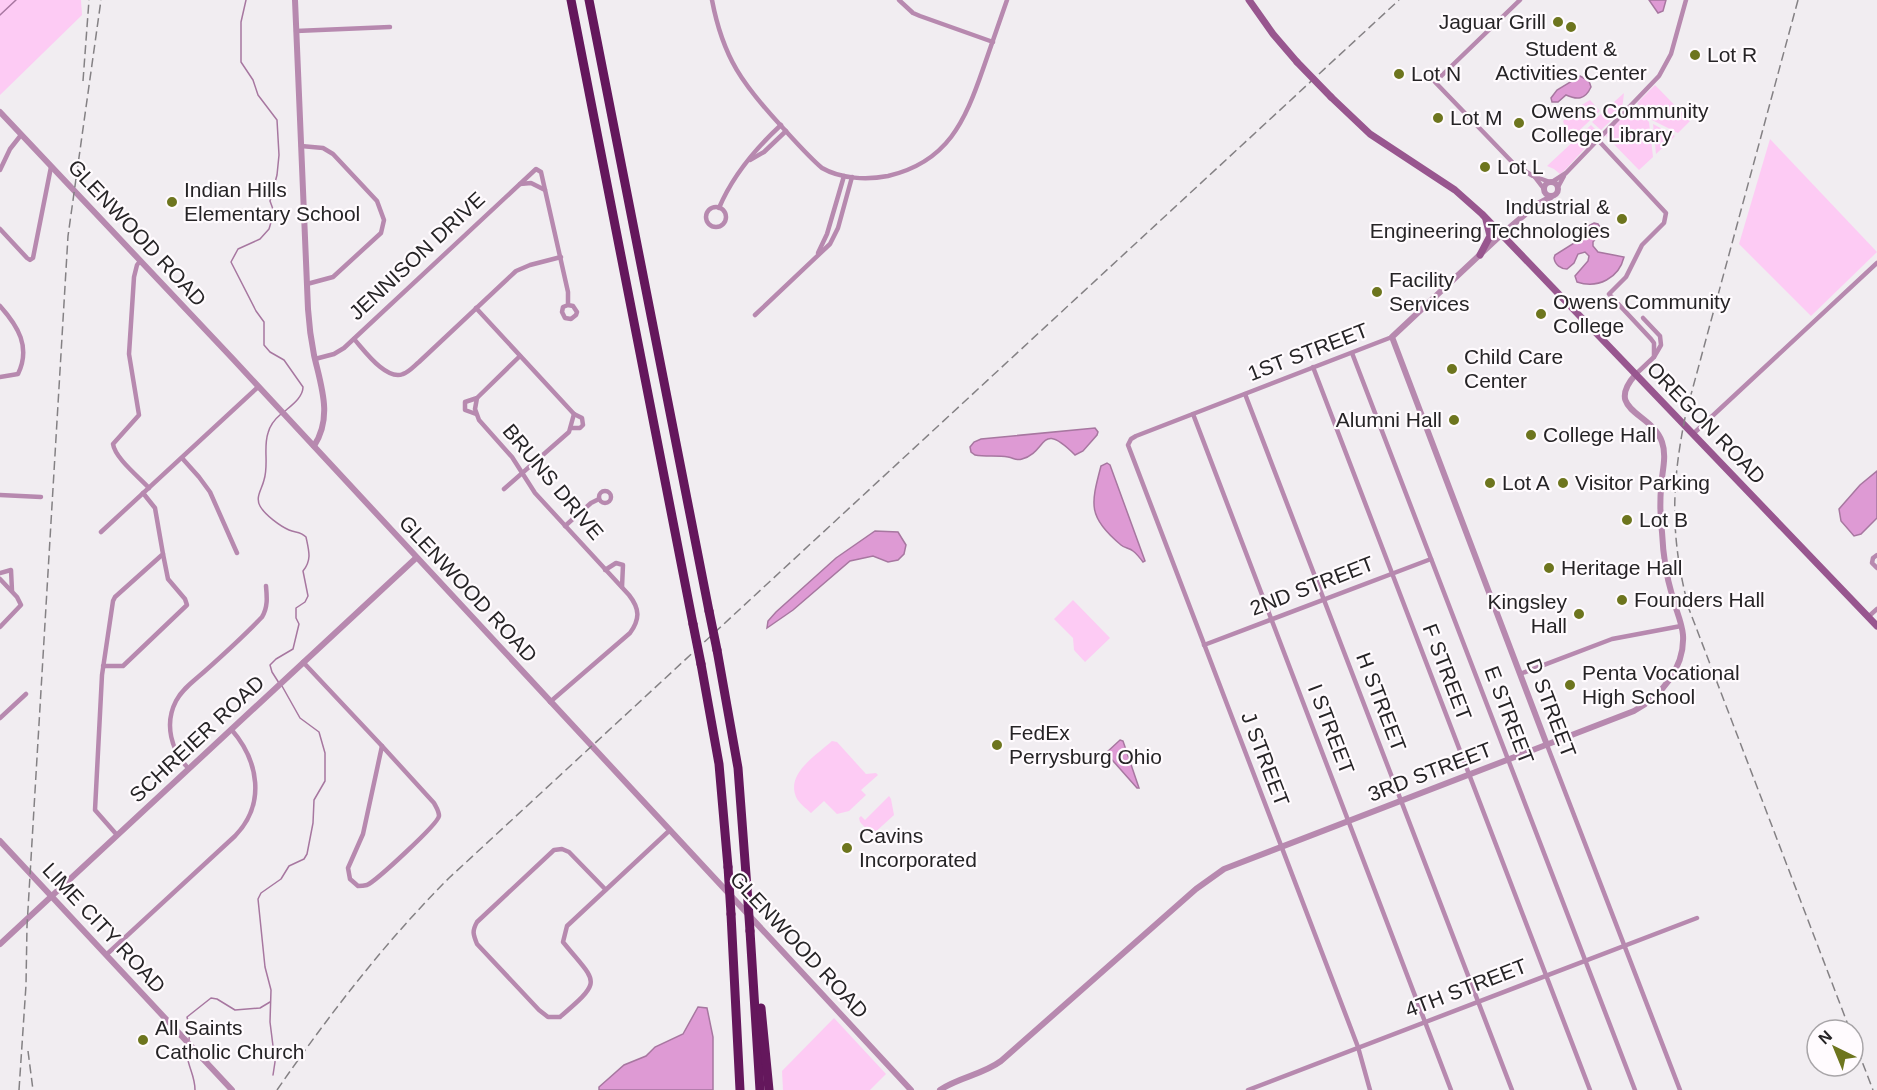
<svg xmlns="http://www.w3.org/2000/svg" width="1877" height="1090" font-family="Arial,sans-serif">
<rect width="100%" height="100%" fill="#f1edf1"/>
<!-- green -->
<g fill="#fdcbf4">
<path d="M0,0H81L82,15L0,95Z"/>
<path d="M1655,85L1690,121L1678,133L1652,120L1637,103Z"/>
<path d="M1624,93L1622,110L1601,130L1592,122Z"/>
<path d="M1590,100L1600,111L1569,140L1563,121L1580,106Z"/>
<path d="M1634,106L1649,122L1653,157L1639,170L1604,134Z"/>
<path d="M1653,124L1675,136L1656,154Z"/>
<path d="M1591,125L1599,133L1565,170L1560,174L1554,169L1547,166Z"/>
<path d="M1770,139L1877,252L1811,316L1739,244Z"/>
<path d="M1073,600L1110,638L1085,662L1074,650L1073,638L1054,619Z"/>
<path d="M832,741L837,742L866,774L876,773L878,775L861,790L866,795L849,811L837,814L824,801L811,813C807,809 800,804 797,799C784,774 817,755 832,741Z"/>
<path d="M889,796L891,799L894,815L872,835L860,822L859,818L861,816L865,820Z"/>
<path d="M834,1018L886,1074L870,1090H783L782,1071Z"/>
</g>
<!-- water -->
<g fill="#de9ad4" stroke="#a777a0" stroke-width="1.5">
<path d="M1649,0H1666L1663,11L1658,13Z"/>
<path d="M1580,76L1589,81L1591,87C1585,100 1577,100 1566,95L1558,102H1552L1551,98L1557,90Z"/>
<path d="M1594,223L1598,224L1602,230L1593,242V246L1598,252L1624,257C1619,278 1598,289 1577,282L1575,276L1588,261L1589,256L1585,252L1578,254L1574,263L1567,269C1561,269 1555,265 1554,258L1555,255L1579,240L1588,226Z"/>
<path d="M1095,428L1098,432L1097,435L1083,451L1075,455C1039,419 1048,452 1022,459C1016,461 1014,458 1008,457C997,455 986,457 975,455L971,452L970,447L974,442L981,439Z"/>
<path d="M1107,463L1110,465L1145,561L1143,562C1140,558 1137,554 1133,551C1130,548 1124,548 1121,545C1087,517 1091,504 1101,466Z"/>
<path d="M1877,471V518L1861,534L1854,536L1841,521L1839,509L1860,485Z"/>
<path d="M875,531L898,532L906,545L904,554L898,560L888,562L873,556L850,561L793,610L767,628L768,621L776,612L836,558Z"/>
<path d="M1120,740L1123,741L1139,788H1137L1106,753Z"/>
<path d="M698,1007L707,1008L713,1037V1090H599V1087L624,1065L646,1056L655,1047L683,1034Z"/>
</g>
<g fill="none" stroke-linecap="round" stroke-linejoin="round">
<!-- stream -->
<g stroke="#a777a0" stroke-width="1.5">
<path d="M246,0L241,22V62L253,80L258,95L277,120L279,155L277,175L270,201L274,212L269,229L260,239L238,249L231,262L256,311L264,322V345L270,352L284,360L303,387C303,397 292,405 285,411"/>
<path d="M0,15L16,0"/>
<path d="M279,683L272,672L270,665L276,659L293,649L299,624L296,618V608L305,602L308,596L303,571C312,560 309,551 306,537C300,531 296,533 289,530C280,526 265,515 260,506C255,497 262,489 264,480C269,464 263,448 268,433C270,425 275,419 281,414"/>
<path d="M189,1040L190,1029L187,1017L211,998L217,999L235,1010L260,1008L270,1002"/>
<path d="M188,1045C184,1063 195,1072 195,1090"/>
<path d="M273,1075L275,1062L270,1022L271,990L265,967L258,899L261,893L281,879L289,866L304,859L307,854L313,823L314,800L325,781V753L319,732L300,718L282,686"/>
</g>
<!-- minor -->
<g stroke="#b789af" stroke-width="4.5">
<path d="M712,0C723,58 743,85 783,128C795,141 808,156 822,168C841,179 867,180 888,176C948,162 965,121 983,69C991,46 999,23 1007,0"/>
<path d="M899,0L913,13L920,16L993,42"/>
<path d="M1520,0L1435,82L1515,165L1533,176L1550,182"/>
<path d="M296,31L390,27"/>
<path d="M1597,139L1666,213L1664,223L1642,245L1626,277L1609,294L1651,339L1654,343V357"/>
<path d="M301,146L323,148L333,154L377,201L384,220L381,233L333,277L307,284"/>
<path d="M750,160L764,152L786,131"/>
<path d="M0,170L10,149L21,135"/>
<path d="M1534,176L1544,189"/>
<path d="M1552,182L1566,173L1659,76L1671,54L1686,0"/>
<path d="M520,184L531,183L545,190"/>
<path d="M1558,187L1564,176"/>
<circle cx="716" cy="217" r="10"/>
<path d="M719,208C733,175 755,149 781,125"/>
<path d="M0,229L27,258L30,260L33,258L51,167"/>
<path d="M818,253L827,234L844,176"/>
<path d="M140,261L137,265L134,277L129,354L139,415L113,444C115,458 139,477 149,488"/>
<path d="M0,306C18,326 31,347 18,374L0,377"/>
<path d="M476,308L574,414L582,418L583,425L580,428H571"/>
<path d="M755,315L830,244L838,228L852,177"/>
<path d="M354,339C364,350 386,381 403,374C409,372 414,366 419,362L516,271L530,265L561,257"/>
<path d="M1352,353L1635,1090"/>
<path d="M315,359L334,354L344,348L536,169L541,172L568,292V305L563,307L562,312L565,318L571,319L576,315L577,312L573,306L568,305"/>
<path d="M1313,367L1590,1090"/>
<path d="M1636,374L1654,357L1661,345L1660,336L1643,318"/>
<path d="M1245,394L1512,1090"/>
<path d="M477,398L475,409L479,420L512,457L535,493L629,595C640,609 640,619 630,633L550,702"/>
<path d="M476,414L465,410V402L477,398L520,356"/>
<path d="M1193,414L1451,1090"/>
<path d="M1693,434L1877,263"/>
<path d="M182,458L199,477L210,492L237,553"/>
<path d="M504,489L569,432L574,414"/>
<circle cx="605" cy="497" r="6"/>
<path d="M0,495L41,497"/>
<path d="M565,526L591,503L599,499"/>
<path d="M101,532L258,387"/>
<path d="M1877,555L1873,558L1872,563L1877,568"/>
<path d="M605,570L616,563L623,565L622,587"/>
<path d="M0,573L11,570L12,591"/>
<path d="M0,579L17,597L21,605L0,627"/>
<path d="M1868,617L1877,609"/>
<path d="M1204,645L1431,559"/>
<path d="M303,662L382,746"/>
<path d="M103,666H123L187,605L185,599L168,579L163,554"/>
<path d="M1520,674L1612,639L1681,626"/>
<path d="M0,718L26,694"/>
<path d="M1547,745L1680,1090"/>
<path d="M382,746L434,803C436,807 439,811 439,816C438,824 376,881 367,885C363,886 362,886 358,886L350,879L348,868L363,834Z"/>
<path d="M189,769C171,751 164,724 176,701C182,689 195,680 205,671C224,654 244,636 262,617C268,607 267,597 266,586"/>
<path d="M117,835L95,810L102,675L113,601L115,597L163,554L155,508L143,493"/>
<path d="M606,890L569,852L562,849L554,850L477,922C472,931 473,934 477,944L539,1010L548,1017H560C604,979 597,984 563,942L567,926L670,830"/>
<path d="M106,955L235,836C266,804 259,761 231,729"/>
<path d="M1248,1090L1697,918"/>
<path d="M1370,1090L1358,1047L1128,445L1131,439L1136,436L1392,337"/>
</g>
<!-- tertiary -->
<g stroke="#b789af" stroke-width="6">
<path d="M295,0L308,309C309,325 311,340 314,355C321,386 333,417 314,446"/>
<path d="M0,112L233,359L911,1090"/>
<circle cx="1551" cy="189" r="7"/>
<path d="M1547,745L1392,337L1502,234L1536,205L1551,197"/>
<path d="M0,841L232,1090"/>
<path d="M0,944L416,558"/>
<path d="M940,1090C959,1077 982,1075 1001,1061L1196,889L1224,869L1634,711C1661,696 1685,668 1683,635C1682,622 1675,608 1672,595C1666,575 1663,553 1662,532C1660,517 1660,502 1661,487C1662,472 1667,456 1662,442C1652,412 1603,411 1636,374"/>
</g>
<!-- secondary -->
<g stroke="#98568f" stroke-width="7">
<path d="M1249,0L1273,34L1297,62"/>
<path d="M1331,97L1370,134L1455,190L1482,214L1877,626"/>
<path d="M1480,255L1490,236L1486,220"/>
</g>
<!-- motorway -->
<g stroke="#64175c" stroke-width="9">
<path d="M571,0L693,624"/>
<path d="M589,0L709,611"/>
<path d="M717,650L738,768L747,888"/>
<path d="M701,664L719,764L728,867"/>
<path d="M731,914L740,1090"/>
<path d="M750,931L760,1090"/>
<path d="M761,1008L769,1090"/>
</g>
<!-- rail -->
<g stroke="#848184" stroke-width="1.5" stroke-dasharray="9 4.5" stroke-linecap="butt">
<path d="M1798,0L1686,413C1671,485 1670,538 1689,609L1850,1030"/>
<path d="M83,81L89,0"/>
<path d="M1853,1038L1873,1090"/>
<path d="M28,1051L33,1090"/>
<path d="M19,1090L26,985L27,926L68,236L101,0"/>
<path d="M277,1090C329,1015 384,943 449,878L1399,0"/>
</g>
<!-- secondary-bridge -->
<path stroke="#98568f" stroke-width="7" d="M1297,62L1331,97"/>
<!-- motorway-bridge -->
<g stroke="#64175c" stroke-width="9">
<path d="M709,611L717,650"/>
<path d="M693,624L701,664"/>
<path d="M728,867L731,914"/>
<path d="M747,888L750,931"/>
</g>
</g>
<!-- markers -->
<g fill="#6d751e" stroke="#fffbfe" stroke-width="2">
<circle cx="1558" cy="22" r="6"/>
<circle cx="1571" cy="27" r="6"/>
<circle cx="1695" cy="55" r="6"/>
<circle cx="1399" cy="74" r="6"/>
<circle cx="1438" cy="118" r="6"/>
<circle cx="1519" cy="123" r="6"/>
<circle cx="1485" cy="167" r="6"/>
<circle cx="172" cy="202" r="6"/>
<circle cx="1622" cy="219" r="6"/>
<circle cx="1377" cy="292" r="6"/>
<circle cx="1541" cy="314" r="6"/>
<circle cx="1452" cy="369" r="6"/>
<circle cx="1454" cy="420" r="6"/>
<circle cx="1531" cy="435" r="6"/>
<circle cx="1490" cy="483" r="6"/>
<circle cx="1563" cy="483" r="6"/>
<circle cx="1627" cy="520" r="6"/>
<circle cx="1549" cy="568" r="6"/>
<circle cx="1622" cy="600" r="6"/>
<circle cx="1579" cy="614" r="6"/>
<circle cx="1570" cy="685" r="6"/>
<circle cx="997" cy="745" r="6"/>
<circle cx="847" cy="848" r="6"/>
<circle cx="143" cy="1040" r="6"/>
</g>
<g text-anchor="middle" stroke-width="4.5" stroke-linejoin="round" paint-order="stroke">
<!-- poi labels -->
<g font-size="21" fill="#262426" stroke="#fffbfe" text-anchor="start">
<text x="1546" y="29" text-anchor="end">Jaguar Grill</text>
<text x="1571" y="56" text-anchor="middle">Student &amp;<tspan x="1571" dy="24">Activities Center</tspan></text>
<text x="1707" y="62">Lot R</text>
<text x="1411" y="81">Lot N</text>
<text x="1531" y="118">Owens Community<tspan x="1531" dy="24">College Library</tspan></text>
<text x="1450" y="125">Lot M</text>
<text x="1497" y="174">Lot L</text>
<text x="184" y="197">Indian Hills<tspan x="184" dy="24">Elementary School</tspan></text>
<text x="1610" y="214" text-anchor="end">Industrial &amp;<tspan x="1610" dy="24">Engineering Technologies</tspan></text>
<text x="1389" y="287">Facility<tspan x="1389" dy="24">Services</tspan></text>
<text x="1553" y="309">Owens Community<tspan x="1553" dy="24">College</tspan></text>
<text x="1464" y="364">Child Care<tspan x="1464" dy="24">Center</tspan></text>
<text x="1442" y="427" text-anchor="end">Alumni Hall</text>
<text x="1543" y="442">College Hall</text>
<text x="1502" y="490">Lot A</text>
<text x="1575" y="490">Visitor Parking</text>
<text x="1639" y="527">Lot B</text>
<text x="1561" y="575">Heritage Hall</text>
<text x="1634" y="607">Founders Hall</text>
<text x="1567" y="609" text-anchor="end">Kingsley<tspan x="1567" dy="24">Hall</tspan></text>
<text x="1582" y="680">Penta Vocational<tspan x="1582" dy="24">High School</tspan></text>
<text x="1009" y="740">FedEx<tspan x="1009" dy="24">Perrysburg Ohio</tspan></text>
<text x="859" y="843">Cavins<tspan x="859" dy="24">Incorporated</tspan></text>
<text x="155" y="1035">All Saints<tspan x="155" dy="24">Catholic Church</tspan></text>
</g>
<!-- street labels -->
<g font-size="21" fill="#262426" stroke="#fffbfe">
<text transform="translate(137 233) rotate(47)" y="7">GLENWOOD ROAD</text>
<text transform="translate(417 256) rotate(-43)" y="7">JENNISON DRIVE</text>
<text transform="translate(1308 352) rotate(-21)" y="7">1ST STREET</text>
<text transform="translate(1706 423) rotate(46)" y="7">OREGON ROAD</text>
<text transform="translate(553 482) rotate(50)" y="7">BRUNS DRIVE</text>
<text transform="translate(1312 586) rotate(-21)" y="7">2ND STREET</text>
<text transform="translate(468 589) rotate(47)" y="7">GLENWOOD ROAD</text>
<text transform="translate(1447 672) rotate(69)" y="7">F STREET</text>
<text transform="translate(1381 702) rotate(69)" y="7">H STREET</text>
<text transform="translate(1551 708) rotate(69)" y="7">D STREET</text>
<text transform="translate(1509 715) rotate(69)" y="7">E STREET</text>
<text transform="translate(1331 729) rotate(69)" y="7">I STREET</text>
<text transform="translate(197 739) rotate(-43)" y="7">SCHREIER ROAD</text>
<text transform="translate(1265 759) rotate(69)" y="7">J STREET</text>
<text transform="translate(1430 772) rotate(-21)" y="7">3RD STREET</text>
<text transform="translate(104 928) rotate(47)" y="7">LIME CITY ROAD</text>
<text transform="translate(799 945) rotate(47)" y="7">GLENWOOD ROAD</text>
<text transform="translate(1466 988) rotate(-21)" y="7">4TH STREET</text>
</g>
</g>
<!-- north arrow -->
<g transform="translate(1835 1048) rotate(317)"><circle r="28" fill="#fffbfe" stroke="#a8a5a8" stroke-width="1.5"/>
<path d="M0-4.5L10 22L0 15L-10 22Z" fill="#6d751e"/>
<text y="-9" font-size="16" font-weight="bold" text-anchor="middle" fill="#262426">N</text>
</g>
</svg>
